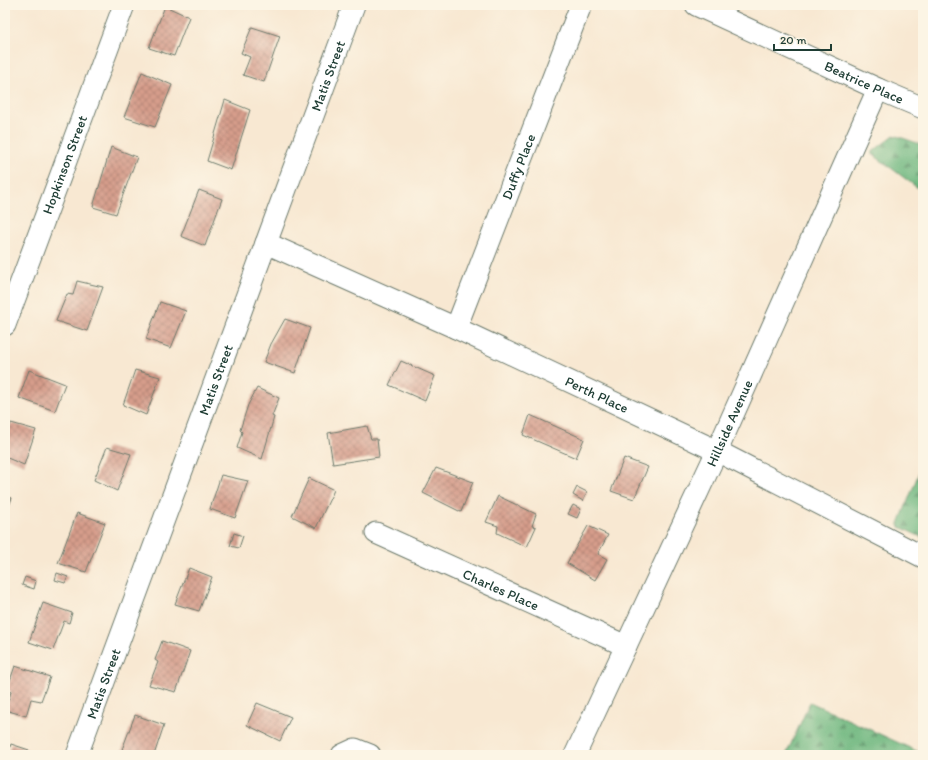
<svg xmlns="http://www.w3.org/2000/svg" width="928" height="760" font-family="Itim,sans-serif">
<defs>
<pattern id="forest-firs" width="22" height="20" patternUnits="userSpaceOnUse"><rect width="22" height="20" fill="#6fb880"/><path d="M5 1l3.5 6h-7zM16 11l3.5 6h-7z" fill="#5b976a"/></pattern>
<pattern id="building-cross-hatch" width="8" height="8" patternUnits="userSpaceOnUse"><rect width="8" height="8" fill="#d69d8b"/><path d="M0 0l8 8M0 8l8-8" fill="none" stroke="#ad8172"/></pattern>
</defs>
<rect width="100%" height="100%" fill="#fcf5e5"/>
<filter id="ink" filterUnits="userSpaceOnUse"><feTurbulence type="fractalNoise" baseFrequency=".025" numOctaves="2"/><feDisplacementMap in="SourceGraphic" scale="8" xChannelSelector="R" yChannelSelector="G"/><feConvolveMatrix kernelMatrix="1 2 1 2 8 2 1 2 1" color-interpolation-filters="sRGB"/></filter>
<filter id="wash" filterUnits="userSpaceOnUse"><feTurbulence type="fractalNoise" baseFrequency=".012" numOctaves="4" result="noise"/><feDisplacementMap in="SourceGraphic" scale="16" xChannelSelector="R" yChannelSelector="G"/><feGaussianBlur stdDeviation="0.9" result="paint"/><feColorMatrix in="noise" values="0 0 0 0 0 0 0 0 0 0 0 0 0 0 0 0 0 1.4 0 .05"/><feComposite in="paint" operator="in"/></filter>
<g filter="url(#wash)">
<rect width="100%" height="100%" fill="#f8e8d2"/>
<!-- forest -->
<g fill="url(#forest-firs)" stroke="#477a5a">
<path d="M894,135L923,145V192L871,153Z"/>
<path d="M923,462V538L898,526Z"/>
<path d="M810,702L923,754V755H786Z"/>
</g>
<g id="blocks">
<!-- building -->
<g fill="url(#building-cross-hatch)">
<path d="M165,6L189,17L174,56L149,48Z"/>
<path d="M252,27L280,36L264,82L243,75L250,57L241,53Z"/>
<path d="M142,72L172,85L155,127L124,117Z"/>
<path d="M225,100L250,110L231,170L207,161Z"/>
<path d="M111,147L137,157L116,214L93,207Z"/>
<path d="M199,190L222,199L205,246L181,236Z"/>
<path d="M77,281L103,287L87,331L56,321L67,294L73,295Z"/>
<path d="M160,302L186,311L171,348L146,339Z"/>
<path d="M285,319L310,328L295,373L264,362L271,344Z"/>
<path d="M401,361L435,376L425,401L389,385Z"/>
<path d="M29,370L65,384L55,411L19,398Z"/>
<path d="M135,370L160,377L146,415L123,405Z"/>
<path d="M257,388L279,398L272,416L274,417L262,459L237,448L242,432L240,430L248,405Z"/>
<path d="M530,415L584,439L576,458L523,435Z"/>
<path d="M11,423L36,430L24,465L5,457V439Z"/>
<path d="M367,426L371,439H377L379,457L333,464L328,433Z"/>
<path d="M107,447L131,454L117,491L94,480Z"/>
<path d="M624,458L648,467L634,499L611,491Z"/>
<path d="M436,468L473,482L461,512L423,493Z"/>
<path d="M221,475L248,481L235,518L210,509Z"/>
<path d="M309,478L334,490L316,528L292,516Z"/>
<path d="M577,487L587,492L583,501L573,495Z"/>
<path d="M498,496L536,514L532,526L536,527L527,547L497,533L498,526L486,522Z"/>
<path d="M5,497L12,498L5,516Z"/>
<path d="M573,505L581,509L577,518L568,514Z"/>
<path d="M77,513L105,523L86,572L58,563Z"/>
<path d="M588,526L608,535L598,554L607,559L595,580L567,563Z"/>
<path d="M234,533L243,536L239,548L230,546Z"/>
<path d="M189,568L212,577L199,611L175,604Z"/>
<path d="M57,573L68,577L65,583L55,580Z"/>
<path d="M25,577L36,581L34,589L22,585Z"/>
<path d="M43,603L72,613L69,623L64,621L53,650L29,642Z"/>
<path d="M162,641L190,651L176,692L149,685L158,662L155,660Z"/>
<path d="M15,666L50,677L41,701L31,699L26,716L5,710L11,692L7,689Z"/>
<path d="M257,703L291,717L280,741L247,725Z"/>
<path d="M135,715L164,725L154,755H120Z"/>
<path d="M11,744L29,750L27,755H10L8,753Z"/>
</g>
</g>
</g>
<g filter="url(#ink)">
<use href="#blocks" fill-opacity="0" stroke="#6b796b" stroke-width="1"/>
<g fill="none" stroke-linecap="round" stroke-linejoin="round">
<!-- minor casing -->
<g stroke="#6b796b" stroke-width="23">
<g id="minor">
<path id="s1" d="M696,5L878,89L923,108"/>
<path id="s2" d="M266,243L456,328L717,451L923,557"/>
<path id="s3" d="M5,325L124,5"/>
<path id="s4" d="M456,328L581,5"/>
<path id="s5" d="M376,533L626,646"/>
<path id="s6" d="M77,755L354,5"/>
<path d="M342,755L355,749L370,755"/>
<path id="s7" d="M575,755L717,451L878,89"/>
</g>
</g>
<!-- minor -->
<use href="#minor" stroke="#fff" stroke-width="21"/>
</g>
</g>
<g text-anchor="middle" stroke-width="3" stroke-linejoin="round" paint-order="stroke">
<!-- street labels -->
<g font-size="14" fill="#1f3d34" stroke="#fcf5e5">
<text dy="5" stroke="none"><textPath href="#s6" startOffset="724">Matis Street</textPath></text>
<text dy="5" stroke="none"><textPath href="#s1" startOffset="185">Beatrice Place</textPath></text>
<text dy="5" stroke="none"><textPath href="#s3" startOffset="171">Hopkinson Street</textPath></text>
<text dy="5" stroke="none"><textPath href="#s4" startOffset="173">Duffy Place</textPath></text>
<text dy="5" stroke="none"><textPath href="#s6" startOffset="400">Matis Street</textPath></text>
<text dy="5" stroke="none"><textPath href="#s2" startOffset="364">Perth Place</textPath></text>
<text dy="5" stroke="none"><textPath href="#s7" startOffset="366">Hillside Avenue</textPath></text>
<text dy="5" stroke="none"><textPath href="#s5" startOffset="137">Charles Place</textPath></text>
<text dy="5" stroke="none"><textPath href="#s6" startOffset="76">Matis Street</textPath></text>
</g>
</g>
<!-- margin -->
<rect width="928" height="760" fill="none" stroke="#fcf5e5" stroke-width="20"/>
<!-- scale -->
<path d="M774 44v6h57v-6" fill="none" stroke="#1f3d34" stroke-width="2"/>
<text x="780" y="44" font-size="12" fill="#1f3d34" stroke="#fcf5e5" stroke-width="3" paint-order="stroke">20 m</text>
</svg>
